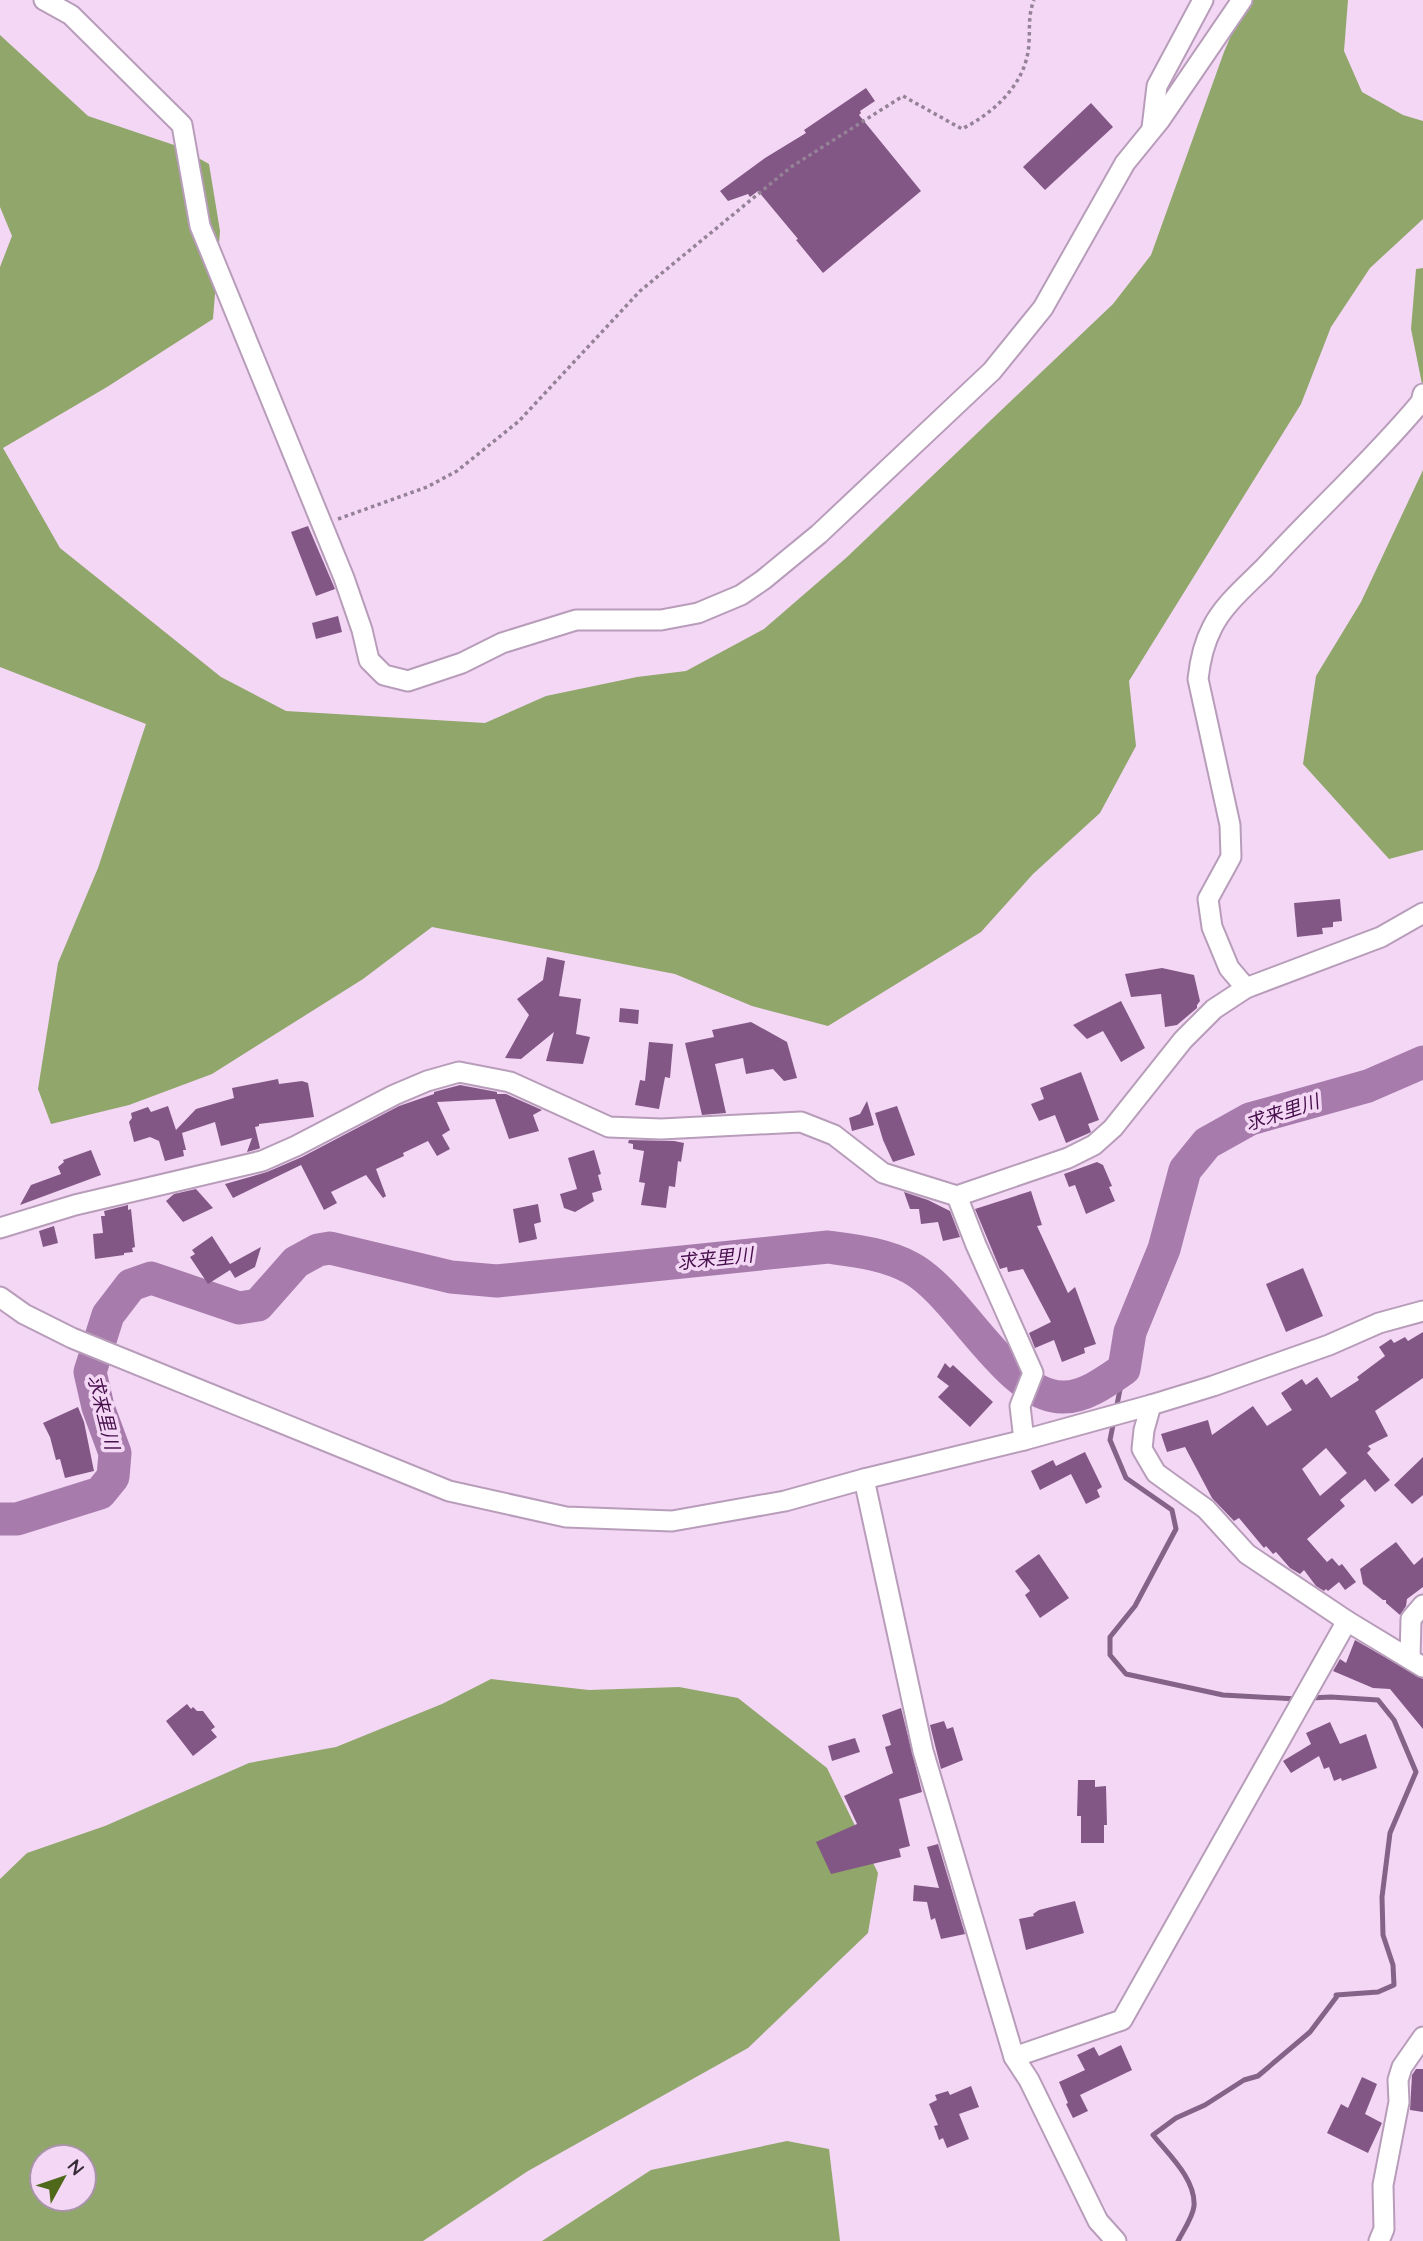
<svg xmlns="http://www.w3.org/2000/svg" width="1423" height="2241" font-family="Quicksand,'Noto Sans JP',sans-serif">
<rect width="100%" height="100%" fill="#f3d7f5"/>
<!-- forest -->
<g fill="#90a66a" fill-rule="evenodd">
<path d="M1246,0H1348L1344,51L1362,92L1403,115L1423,121V219L1370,268L1331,327L1301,404L1129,681L1136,746L1100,813L1033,874L981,932L828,1026L752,1006L675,974L432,927L363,979L212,1074L129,1105L51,1124L38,1089L58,963L98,868L146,724L0,667V267L12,236L0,207V35L88,116L177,146L209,164L220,231L213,319L107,387L3,448L60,548L221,677L286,711L485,723L546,696L637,677L686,671L764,629L846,558L1113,304L1151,255L1224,52Z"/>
<path d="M1423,268V389L1411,329L1416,269Z"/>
<path d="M1423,470V850L1389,859L1303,764L1316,676L1361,602Z"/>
<path d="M491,1679L589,1690L679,1687L738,1698L827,1768L878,1873L868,1933L748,2048L528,2171L423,2241H0V1879L27,1853L105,1826L249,1763L336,1747L442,1704ZM42,2157H84V2199H42Z"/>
<path d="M787,2141L829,2149L840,2241H542L651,2170Z"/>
</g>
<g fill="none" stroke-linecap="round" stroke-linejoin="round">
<!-- stream -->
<g stroke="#856388" stroke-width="5">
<path d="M1116,1410L1124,1369"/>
<path d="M1114,1420L1110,1440L1126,1478L1172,1510L1176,1529L1135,1606L1110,1637V1655L1126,1674L1223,1695L1297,1699"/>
<path d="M1178,2241C1183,2231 1193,2217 1194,2206C1196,2179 1168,2154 1153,2135L1176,2118L1205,2105L1244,2080L1258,2076L1310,2032L1338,1995H1336L1378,1992L1394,1985L1393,1965L1383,1935L1382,1897L1390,1833L1416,1772L1394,1720L1378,1700L1331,1697L1310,1698"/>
</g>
<!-- river -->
<path stroke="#a77bab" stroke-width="33" d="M0,1519H17L100,1493L113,1477L115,1453L98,1407L90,1372L108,1315L131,1285L151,1278L239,1308L258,1305L296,1262L318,1250L330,1248L451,1277L497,1281L828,1247C857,1251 885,1254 911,1268C959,1294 1007,1396 1062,1397C1084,1398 1107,1381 1124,1369L1130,1332L1164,1249L1185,1170L1207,1143L1250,1119L1368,1086L1423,1062"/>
</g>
<!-- building -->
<g fill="#825785" fill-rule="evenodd">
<path d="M866,88L875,101L860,111L861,113L859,115L921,191L823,273L796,240L798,239L758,191L750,197L748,194L728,201L720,191L765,158L806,133L804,130Z"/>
<path d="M1091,103L1113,127L1045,190L1023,167Z"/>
<path d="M308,526L335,589L316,596L291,532Z"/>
<path d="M338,616L342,632L316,639L312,623Z"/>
<path d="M1340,899L1342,921L1333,922V927L1322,928L1323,934L1297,937L1294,903Z"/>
<path d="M547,957L565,961L559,996L581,999L576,1034L590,1037L583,1064L546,1061L554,1032L521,1059L505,1058L529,1015L517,999L543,980Z"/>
<path d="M1162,968L1194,975L1200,1001L1197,1005V1008L1177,1025L1165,1027L1161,994L1131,997L1125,974Z"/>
<path d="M1121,1001L1145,1048L1121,1062L1103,1031L1087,1039L1073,1025Z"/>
<path d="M620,1008L639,1010L638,1024L619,1022Z"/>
<path d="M751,1022L787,1042L797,1078L784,1081L773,1069L746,1074L743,1058L715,1064L726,1113L702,1115L685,1043L714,1037L712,1030Z"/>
<path d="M649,1042L673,1044L670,1078L665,1077L659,1109L635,1105L640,1080L645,1081Z"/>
<path d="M1081,1072L1099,1120L1088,1124L1091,1132L1087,1134L1066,1143L1055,1115L1039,1121L1031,1104L1044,1099L1040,1088Z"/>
<path d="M278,1079L279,1084L302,1081L308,1083L314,1117L259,1124V1126L255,1127L260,1148L258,1149L247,1152L252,1138L221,1146L215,1122L182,1133L186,1150H183L184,1156L165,1161L159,1141L150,1137L134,1142L129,1122L132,1118L131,1113L148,1107L151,1112L168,1106L176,1130L196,1109L234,1098L232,1088Z"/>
<path d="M460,1085L497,1092V1094H506L542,1110L533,1115L539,1131L509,1139L495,1099L437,1102L450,1130L442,1135L450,1149L437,1156L428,1141L403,1153L404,1156L376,1169L386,1196L383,1198L366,1175L331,1192L337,1203L324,1210L301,1165L233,1198L225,1184L267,1172L302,1157L399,1106L434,1094V1092Z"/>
<path d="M867,1101L874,1125L852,1131L849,1118L860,1114Z"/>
<path d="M897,1106L915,1155L893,1162L883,1140L875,1113Z"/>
<path d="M629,1140L674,1141L684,1143L681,1162L678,1161L675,1187L669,1186L666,1208L641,1205L645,1183L639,1182L644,1151L633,1149V1144L628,1143Z"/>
<path d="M91,1150L101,1175L20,1205L31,1185L61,1174L58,1167L64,1162L63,1160Z"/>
<path d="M594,1150L601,1174L598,1175L602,1190L592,1193L594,1201L575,1212L564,1208L560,1194L577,1189L568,1158Z"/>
<path d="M1097,1162L1103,1165L1112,1186L1109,1187L1115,1201L1086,1214L1075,1185L1069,1187L1064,1174Z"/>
<path d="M196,1189L213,1208L183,1222L166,1201L174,1194Z"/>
<path d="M1031,1191L1042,1225L1037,1226L1068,1293L1075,1287L1096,1344L1084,1348L1085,1353L1062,1362L1054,1340L1035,1348L1029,1333L1051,1322L1023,1269L1008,1272L1007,1267L1000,1269L975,1209Z"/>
<path d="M904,1192L928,1200L950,1211L960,1237L943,1241L938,1222L921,1224L919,1209H910Z"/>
<path d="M538,1204L541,1222L534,1224L537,1239L519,1243L513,1209Z"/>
<path d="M128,1205V1210L131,1209L135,1247L132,1248L133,1252L124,1253V1255L95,1259L93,1234L103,1233L101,1216H105L104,1211Z"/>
<path d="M54,1226L58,1243L43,1247L39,1231Z"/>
<path d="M212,1236L230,1264L261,1247L255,1267L235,1278L230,1270L208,1284L190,1257L195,1254L192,1250Z"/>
<path d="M1303,1268L1323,1316L1286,1332L1266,1284Z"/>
<path d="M1423,1332V1378L1375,1411L1388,1436L1368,1446L1371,1449L1367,1453L1390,1480L1375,1492L1365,1479L1340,1500L1345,1506L1307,1539L1327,1562L1332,1558L1339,1566L1342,1564L1356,1582L1345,1590L1339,1582L1328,1591L1326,1589L1324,1591L1316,1586L1304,1570L1300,1574L1290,1568L1276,1552L1273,1554L1266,1546L1264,1548L1239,1518L1234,1521L1212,1498L1185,1447L1167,1452L1161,1434L1208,1420L1212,1435L1253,1406L1267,1426L1292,1410L1281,1393L1302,1379L1306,1385L1317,1377L1331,1398L1359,1380L1357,1377L1385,1356L1379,1347L1391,1339L1394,1343L1405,1337L1408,1341ZM1326,1448L1347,1473L1320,1496L1302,1469Z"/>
<path d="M945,1363L950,1368L953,1365L993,1402L970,1427L938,1397L949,1386L937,1377Z"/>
<path d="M78,1407L84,1422L94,1471L65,1478L60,1459L56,1460L50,1437L43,1423Z"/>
<path d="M1085,1452L1102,1487L1097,1490L1100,1497L1086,1504L1071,1474L1040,1490L1031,1471L1053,1460L1056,1466Z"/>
<path d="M1423,1457V1495L1412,1504L1394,1485Z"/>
<path d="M1396,1542L1414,1565L1423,1557V1587L1407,1599L1406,1606L1400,1615L1386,1603V1600H1383L1363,1584L1360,1569Z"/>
<path d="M1039,1554L1069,1598L1040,1618L1025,1595L1030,1591L1015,1571Z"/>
<path d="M1355,1640L1423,1679V1729L1390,1689L1373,1688L1333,1671L1340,1659L1346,1663Z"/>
<path d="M187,1704L191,1709L193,1707L197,1711H203L215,1727L211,1730L217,1737L193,1756L166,1721Z"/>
<path d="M901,1708L922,1792L899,1799L910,1846L899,1849L901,1857L831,1874L816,1842L857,1824L844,1796L893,1773L885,1747L891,1745L882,1715Z"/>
<path d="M944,1721L947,1729L953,1727L963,1760L941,1769L930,1725Z"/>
<path d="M1330,1722L1340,1744L1366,1734L1377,1768L1342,1781L1341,1778L1334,1781L1329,1767L1324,1769L1319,1756L1291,1773L1283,1761L1311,1744L1306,1733Z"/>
<path d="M855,1738L860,1752L832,1761L828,1746Z"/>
<path d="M1078,1780H1095V1787L1106,1786L1107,1825H1104V1843H1081V1816H1077Z"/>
<path d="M938,1844L965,1934L941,1939L935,1918L931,1920L927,1902L913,1901L914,1885L939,1888L927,1847Z"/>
<path d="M1075,1901L1084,1933L1026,1950L1019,1919L1034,1916L1033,1914L1039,1910Z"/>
<path d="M1121,2045L1132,2070L1080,2095L1088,2111L1073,2118L1066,2104L1068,2103L1059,2082L1085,2070L1077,2055L1094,2047L1099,2056Z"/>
<path d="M1416,2069H1423V2112L1410,2110L1412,2075Z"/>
<path d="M1362,2077L1377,2084L1365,2114L1382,2123L1368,2153L1327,2133L1341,2104L1348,2108Z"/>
<path d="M971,2086L979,2107L959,2114L969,2139L947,2148L943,2138L939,2140L934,2126L938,2125L929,2104L937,2100L935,2095L948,2091L950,2095Z"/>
</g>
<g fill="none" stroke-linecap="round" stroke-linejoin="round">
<!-- minor casing -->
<g stroke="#b89dba" stroke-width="23">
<g id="minor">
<path d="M44,0L71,15L182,125L200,226L344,578L362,630L369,660L384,675L408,681L462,663L502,643L576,620H661L698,613L741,595L763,580L819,534L992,371L1043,308L1125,163L1160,120L1242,0"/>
<path d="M1152,128L1157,86L1203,0"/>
<path d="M1246,988L1229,968L1212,927L1208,899L1231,857L1230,825L1198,679C1200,661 1203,645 1212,628C1223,605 1247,585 1265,567C1316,511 1372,461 1421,402L1423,394"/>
<path d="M957,1196L976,1245L1033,1373L1020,1406L1024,1440"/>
<path d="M0,1228L75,1205L262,1161L296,1146L394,1095L427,1081L459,1072L510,1082L609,1127L661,1129L801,1122L834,1135L883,1173L957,1196L1068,1158L1094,1145L1113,1128L1183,1040L1214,1009L1246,988L1381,937L1423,913"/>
<path d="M0,1297L24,1314L72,1338L449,1491L566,1517L672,1521L785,1501L864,1479L1024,1440L1151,1405L1213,1386L1329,1345L1379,1323L1423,1311"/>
<path d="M1151,1405L1144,1430L1142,1449L1156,1473L1206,1509L1247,1554L1347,1621L1423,1667"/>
<path d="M864,1479L923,1751L1014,2057L1029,2080L1098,2221L1116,2241"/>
<path d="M1410,1658L1411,1619L1423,1605"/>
<path d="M1014,2057L1122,2020L1347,1621"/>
<path d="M1379,2241L1384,2229L1383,2185L1399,2102L1398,2080L1402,2067L1423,2037"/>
</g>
</g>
<!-- path -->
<path stroke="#958296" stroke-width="3.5" stroke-dasharray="3.5 3.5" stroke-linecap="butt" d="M338,519L427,487L457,471L519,421L640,291L791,167L903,96L962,129C995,112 1027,83 1029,43C1030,27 1028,15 1034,0"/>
<!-- minor -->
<use href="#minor" stroke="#fff" stroke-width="19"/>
</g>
<g text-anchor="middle" stroke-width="7" stroke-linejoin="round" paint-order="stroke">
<!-- water labels -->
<g font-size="19" font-style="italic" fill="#460e4b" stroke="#f3d7f5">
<text transform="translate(1282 1112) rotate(-18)" y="7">求来里川</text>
<text transform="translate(715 1258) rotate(-6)" y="7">求来里川</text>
<text transform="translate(104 1412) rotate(76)" y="7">求来里川</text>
</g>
</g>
<!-- north arrow -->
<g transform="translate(63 2178) rotate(50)"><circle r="33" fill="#f3d7f5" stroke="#a893a9" stroke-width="2"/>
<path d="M0-5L12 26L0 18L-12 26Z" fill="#506819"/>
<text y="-10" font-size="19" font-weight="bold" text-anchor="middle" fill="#372c37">N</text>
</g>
</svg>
